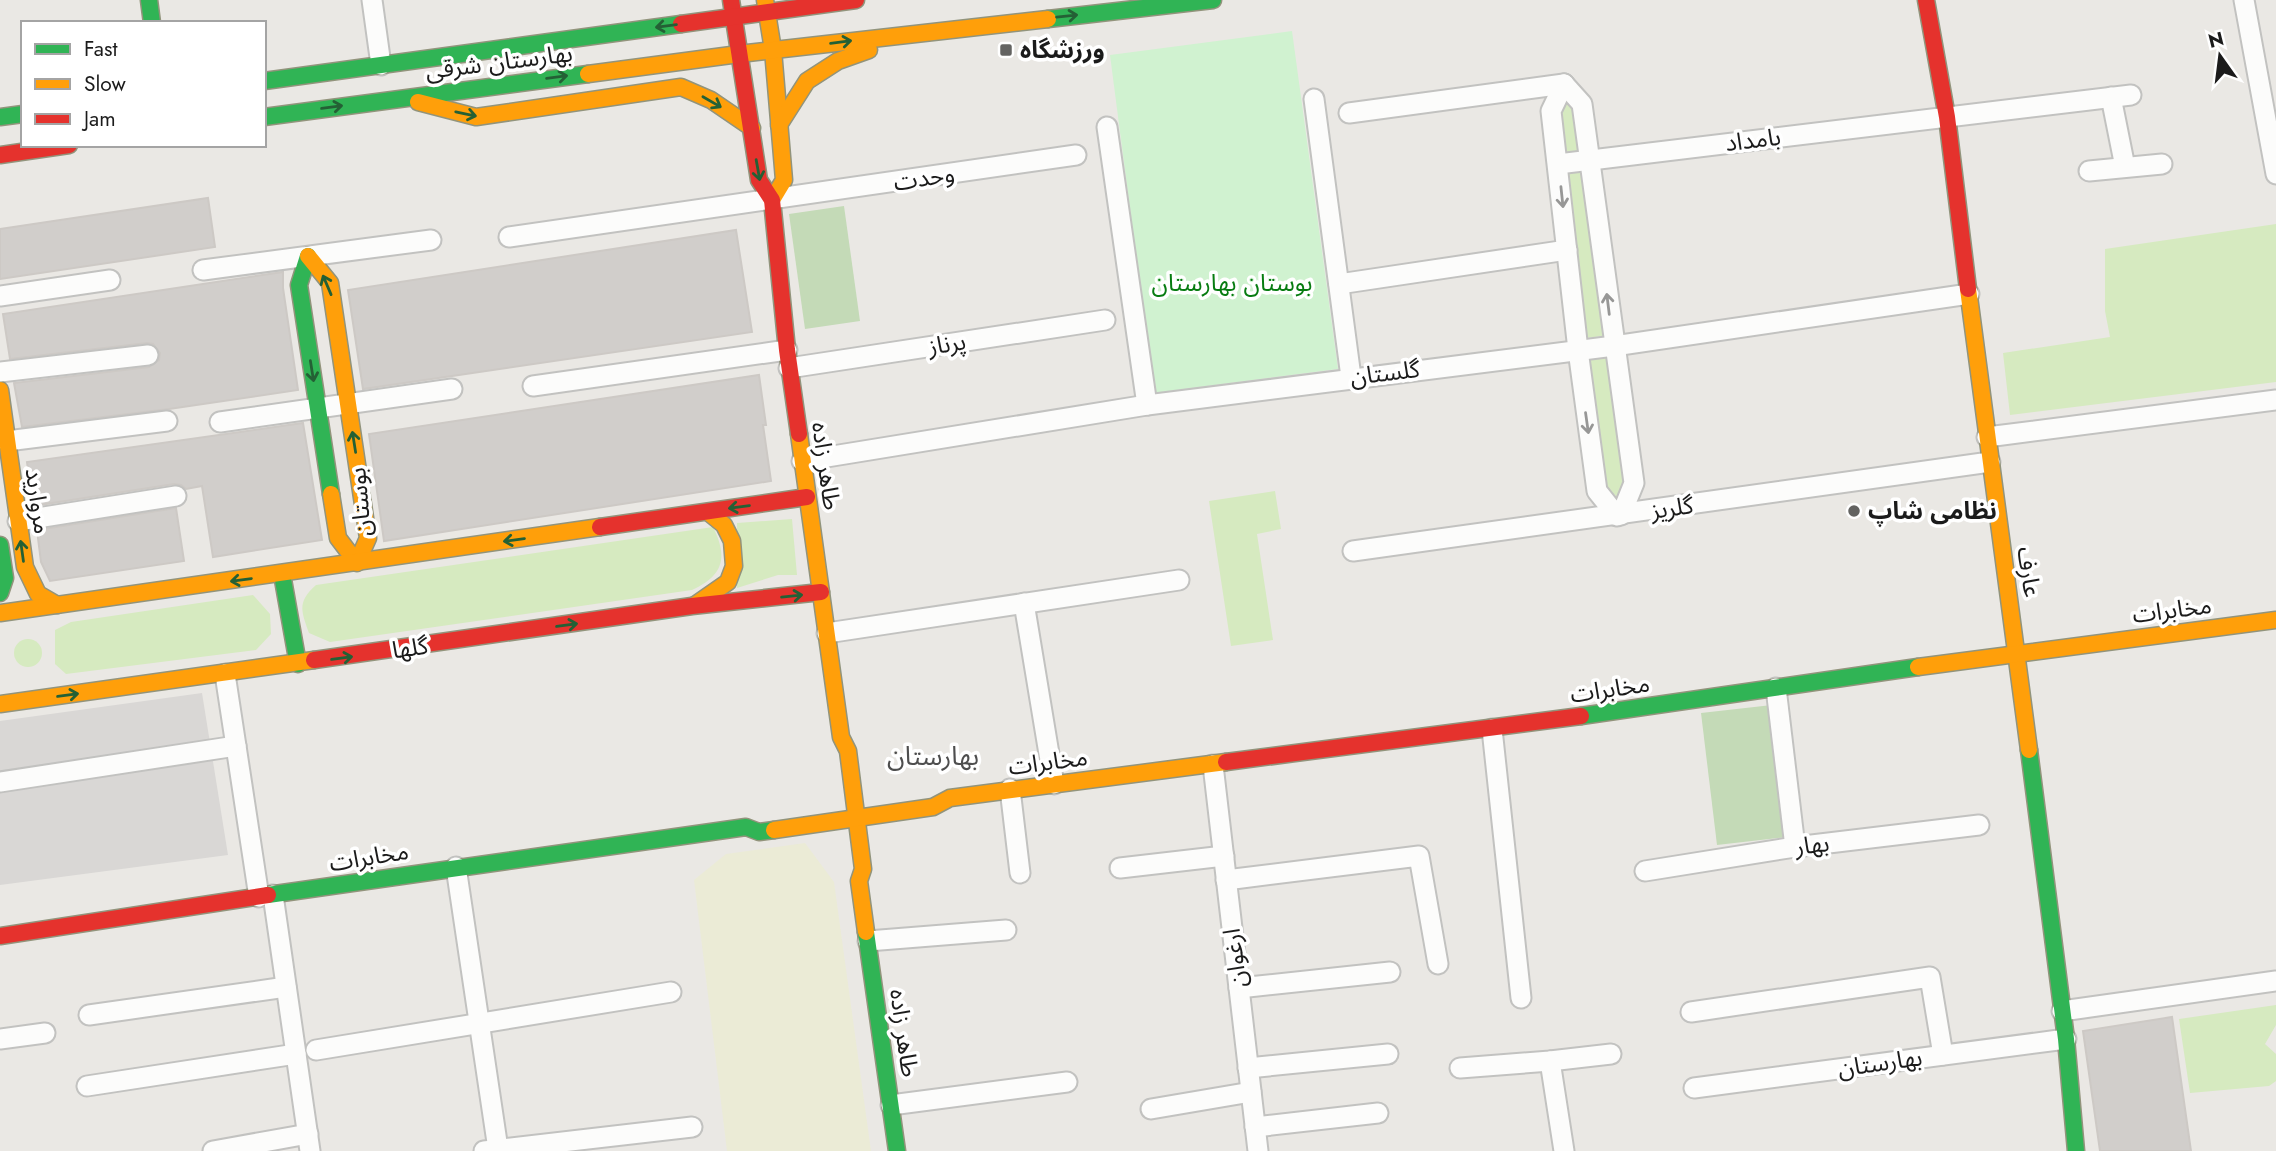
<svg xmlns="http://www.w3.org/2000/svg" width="2276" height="1151" font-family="Jost,'Noto Sans Arabic',sans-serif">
<rect width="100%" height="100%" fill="#eae8e4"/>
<!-- residential -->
<path fill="#d9d7d5" d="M202,693L228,855L0,885V721Z"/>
<!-- farmland -->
<path fill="#ebebd6" d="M805,843L834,882L871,1151H727L694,880L726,854Z"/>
<!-- grass -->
<g fill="#d6eac0">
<path d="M1565,99L1576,108L1582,153L1563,155L1558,111Z"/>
<path d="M1583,169L1604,336L1585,338L1565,171Z"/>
<path d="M2276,224V382L2010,415L2003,353L2110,337L2105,311V249Z"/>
<path d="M1606,357L1626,481L1618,498L1606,487L1588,359Z"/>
<path d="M1275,491L1281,529L1257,534L1273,640L1231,646L1209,501Z"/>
<path d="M792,519L797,575H778L737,588V523Z"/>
<path d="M713,527C728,557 724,575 692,590L330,642L309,633C301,611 297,602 316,585Z"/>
<path d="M253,595L270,614L271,634L256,650L66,674L55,664V630L71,622Z"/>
<circle cx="28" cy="653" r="14"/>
<path d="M2276,1005V1025L2265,1044L2276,1054V1081L2269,1086L2190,1093L2179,1019Z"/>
</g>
<!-- forest -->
<g fill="#c4dab7">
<path d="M844,206L860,321L805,329L789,214Z"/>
<path d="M1772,705L1787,837L1717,845L1701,713Z"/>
</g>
<!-- park -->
<path fill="#d0f2d0" d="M1292,31L1338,369L1154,393L1110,55Z"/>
<!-- building -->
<g fill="#d1cecb" stroke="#cdc9c5" stroke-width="2">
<path d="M208,198L215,247L0,279V229Z"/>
<path d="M736,230L752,332L363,389L348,290Z"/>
<path d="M283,272V288L298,390L169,409L22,427L14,383L149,367L159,360L160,353L153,344L147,343L10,359L3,314Z"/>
<path d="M759,375L766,425H763L771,481L384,541L369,434Z"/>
<path d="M303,423L322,540L213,557L202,486L186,489L181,485L174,484L33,506L27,462Z"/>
<path d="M176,508L184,561L50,581L41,562L37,530Z"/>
<path d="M2172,1017L2191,1151H2100L2083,1031Z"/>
</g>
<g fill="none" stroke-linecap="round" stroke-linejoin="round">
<!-- street casing -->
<g stroke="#c2c2c0" stroke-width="23">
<g id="street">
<path d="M372,0L381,65"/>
<path d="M2244,0L2276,174"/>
<path d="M1564,84L1551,111L1578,350L1597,491L1617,516"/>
<path d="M1564,84L1582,104L1634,483L1621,515"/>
<path d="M2111,97L2125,167"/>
<path d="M1314,99L1351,377"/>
<path d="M1349,113L1564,84"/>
<path d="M1107,127L1147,405"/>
<path d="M1558,164L2131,95"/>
<path d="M2089,171L2162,164"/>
<path d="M509,237L1076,155"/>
<path d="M203,270L431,240"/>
<path d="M1339,284L1567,250"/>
<path d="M0,296L110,280"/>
<path d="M789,368L1105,320"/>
<path d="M0,372L148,355"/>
<path d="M533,386L787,350"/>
<path d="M220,422L452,389"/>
<path d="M1987,437L2276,400"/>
<path d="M7,441L167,421"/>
<path d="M802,461L1147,405L1614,346L1969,294"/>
<path d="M18,521L176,496"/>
<path d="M1353,551L1990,462"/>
<path d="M1024,603L1054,784"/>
<path d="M827,633L1179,580"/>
<path d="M225,674L259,897"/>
<path d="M1776,688L1795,847"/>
<path d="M1492,729L1521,998"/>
<path d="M1213,765L1258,1151"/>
<path d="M0,782L236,746"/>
<path d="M1010,789L1020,873"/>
<path d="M456,867L498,1149"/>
<path d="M1120,868L1224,856"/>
<path d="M1645,871L1795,847L1979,825"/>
<path d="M1226,880L1419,856L1438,964"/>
<path d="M273,895L310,1151"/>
<path d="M868,941L1006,930"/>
<path d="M1239,988L1390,972"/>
<path d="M2062,1011L2276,981"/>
<path d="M1691,1012L1930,977L1943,1055"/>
<path d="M89,1015L286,987"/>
<path d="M0,1039L45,1033"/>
<path d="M316,1050L671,992"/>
<path d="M1550,1061L1564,1151"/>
<path d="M1248,1068L1388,1054"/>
<path d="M1460,1068L1550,1061L1611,1054"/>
<path d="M87,1086L296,1054"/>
<path d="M1694,1088L2066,1039"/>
<path d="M891,1105L1067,1082"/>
<path d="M1151,1109L1251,1092"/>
<path d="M1255,1127L1378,1113"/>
<path d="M213,1151L308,1134"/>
<path d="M484,1151L692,1127"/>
</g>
</g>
<!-- fast casing -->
<g stroke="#92947c" stroke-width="19">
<g id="fast">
<path d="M149,0L152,23"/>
<path d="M1048,19L1213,0"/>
<path d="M264,81L681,24"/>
<path d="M0,117L23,114"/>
<path d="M264,117L588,74"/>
<path d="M308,256L299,285L331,494"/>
<path d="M0,545L5,578L0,593"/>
<path d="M282,574L298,664"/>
<path d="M1581,716L1918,667"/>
<path d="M2029,750L2066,1039L2076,1151"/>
<path d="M268,895L746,827L759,832L774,830"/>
<path d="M866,932L897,1151"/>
</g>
</g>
<!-- slow casing -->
<g stroke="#92947c" stroke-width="19">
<g id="slow">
<path d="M765,0L773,50L784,180L772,200"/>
<path d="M588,74L739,54L1048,19"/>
<path d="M418,102L476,117L681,87L711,100L752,128"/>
<path d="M779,125L807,81L838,61L869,50"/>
<path d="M308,256L330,283L368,538L357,563L338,538L331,494"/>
<path d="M1968,289L2029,750"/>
<path d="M0,390L25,567L38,594L57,605"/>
<path d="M799,434L841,737L848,751L863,869L859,881L866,932"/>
<path d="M695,605L728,582L734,566L732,541L724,525L708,512"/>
<path d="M0,613L600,527"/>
<path d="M1918,667L2276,620"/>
<path d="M0,704L314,660"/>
<path d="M774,830L933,807L950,798L1226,762"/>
</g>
</g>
<!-- jam casing -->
<g stroke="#92947c" stroke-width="19">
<g id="jam">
<path d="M731,0L759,180L772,200L787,350L799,434"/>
<path d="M1926,0L1947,117L1968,289"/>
<path d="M681,24L856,0"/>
<path d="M0,155L69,145"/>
<path d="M600,527L807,497"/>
<path d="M314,660L692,606L821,592"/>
<path d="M1226,762L1581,716"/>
<path d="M0,936L268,895"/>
</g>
</g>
<!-- street -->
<use href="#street" stroke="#fcfcfb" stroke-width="19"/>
<!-- fast -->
<use href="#fast" stroke="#30b455" stroke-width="16"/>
<!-- slow -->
<use href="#slow" stroke="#ff9f0a" stroke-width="16"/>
<!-- jam -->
<use href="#jam" stroke="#e5322d" stroke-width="16"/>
</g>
<!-- one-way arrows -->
<defs><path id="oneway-shaft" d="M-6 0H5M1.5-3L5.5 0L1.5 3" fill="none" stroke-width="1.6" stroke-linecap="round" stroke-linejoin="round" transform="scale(1.75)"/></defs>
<g stroke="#246035">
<use href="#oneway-shaft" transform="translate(1067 16) rotate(-6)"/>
<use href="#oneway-shaft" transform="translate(666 26) rotate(173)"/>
<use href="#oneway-shaft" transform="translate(841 42) rotate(-7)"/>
<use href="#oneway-shaft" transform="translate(557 77) rotate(-7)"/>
<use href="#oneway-shaft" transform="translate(712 102) rotate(30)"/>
<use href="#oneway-shaft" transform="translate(332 107) rotate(-8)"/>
<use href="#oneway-shaft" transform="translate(466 114) rotate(12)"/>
<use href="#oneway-shaft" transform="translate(758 170) rotate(80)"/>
<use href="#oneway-shaft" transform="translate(327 285) rotate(-113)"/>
<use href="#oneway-shaft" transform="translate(312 371) rotate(81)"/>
<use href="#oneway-shaft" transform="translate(354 442) rotate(-99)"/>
<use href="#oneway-shaft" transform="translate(739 507) rotate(172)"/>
<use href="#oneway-shaft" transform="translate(514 540) rotate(172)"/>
<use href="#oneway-shaft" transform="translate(22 551) rotate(-98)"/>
<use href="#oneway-shaft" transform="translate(241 580) rotate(172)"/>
<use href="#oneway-shaft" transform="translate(792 596) rotate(-6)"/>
<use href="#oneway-shaft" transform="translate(567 625) rotate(-8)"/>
<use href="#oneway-shaft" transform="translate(342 658) rotate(-8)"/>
<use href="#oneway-shaft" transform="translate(68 695) rotate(-8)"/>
</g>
<g stroke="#979796">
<use href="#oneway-shaft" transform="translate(1562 197) rotate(84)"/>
<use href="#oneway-shaft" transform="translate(1608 304) rotate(-97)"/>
<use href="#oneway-shaft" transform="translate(1587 423) rotate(82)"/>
</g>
<!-- markers -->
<g fill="#636361" stroke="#fff" stroke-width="2.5">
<rect x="999" y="43" width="14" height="14" rx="3.5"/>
<circle cx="1854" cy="511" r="7"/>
</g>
<g text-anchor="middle" stroke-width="7" stroke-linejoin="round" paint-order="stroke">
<!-- poi labels -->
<g font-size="24" font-weight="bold" fill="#1b1b1b" stroke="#fff" text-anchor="start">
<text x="1020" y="58">ورزشگاه</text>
<text x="1868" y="519">نظامی شاپ</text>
</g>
<!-- street labels -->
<g font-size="24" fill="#1b1b1b" stroke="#fff">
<text transform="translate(499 62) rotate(-7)" y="8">بهارستان شرقی</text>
<text transform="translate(1753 140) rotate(-7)" y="8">بامداد</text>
<text transform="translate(924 178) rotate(-9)" y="8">وحدت</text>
<text transform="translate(947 344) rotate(-9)" y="8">پرناز</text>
<text transform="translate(1385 373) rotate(-7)" y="8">گلستان</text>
<text transform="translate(826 466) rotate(82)" y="8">طاهر زاده</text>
<text transform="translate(38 501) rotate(82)" y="8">مروارید</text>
<text transform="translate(360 502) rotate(-95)" y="8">بوستان</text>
<text transform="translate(1672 508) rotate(-8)" y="8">گلریز</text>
<text transform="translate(2029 572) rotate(82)" y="8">عارف</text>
<text transform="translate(2172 610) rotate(-7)" y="8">مخابرات</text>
<text transform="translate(410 648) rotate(-8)" y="8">گلها</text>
<text transform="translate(1610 689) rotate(-8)" y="8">مخابرات</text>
<text transform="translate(1048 762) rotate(-7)" y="8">مخابرات</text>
<text transform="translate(1812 845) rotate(-7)" y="8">بهار</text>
<text transform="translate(369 857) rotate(-9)" y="8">مخابرات</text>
<text transform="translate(1235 958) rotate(-97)" y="8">ارغوان</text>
<text transform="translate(904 1033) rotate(82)" y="8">طاهر زاده</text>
<text transform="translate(1880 1063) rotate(-8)" y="8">بهارستان</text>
</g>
<!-- park labels -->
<g font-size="24" fill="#077c11" stroke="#fff">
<text x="1232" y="291">بوستان بهارستان</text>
</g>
<!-- neighbourhood labels -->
<g font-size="26" fill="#4e4e4e" stroke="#fff">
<text x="933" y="765">بهارستان</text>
</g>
</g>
<!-- legend -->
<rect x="21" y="21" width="245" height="126" fill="#ffffff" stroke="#a4a4a4" stroke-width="2"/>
<rect x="35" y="44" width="35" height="10" fill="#30b455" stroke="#a4a4a4" stroke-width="2"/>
<text x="84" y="56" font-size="21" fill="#1b1b1b">Fast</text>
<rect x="35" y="79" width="35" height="10" fill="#ff9f0a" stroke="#a4a4a4" stroke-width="2"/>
<text x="84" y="91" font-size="21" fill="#1b1b1b">Slow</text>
<rect x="35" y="114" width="35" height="10" fill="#e5322d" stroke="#a4a4a4" stroke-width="2"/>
<text x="84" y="126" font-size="21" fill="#1b1b1b">Jam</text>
<!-- north arrow -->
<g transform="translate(2220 56) rotate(346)" stroke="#ffffff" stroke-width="5" paint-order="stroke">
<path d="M0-5L12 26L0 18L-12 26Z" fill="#1b1b1b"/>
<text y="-10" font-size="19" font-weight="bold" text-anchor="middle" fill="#1b1b1b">N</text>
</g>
</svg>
